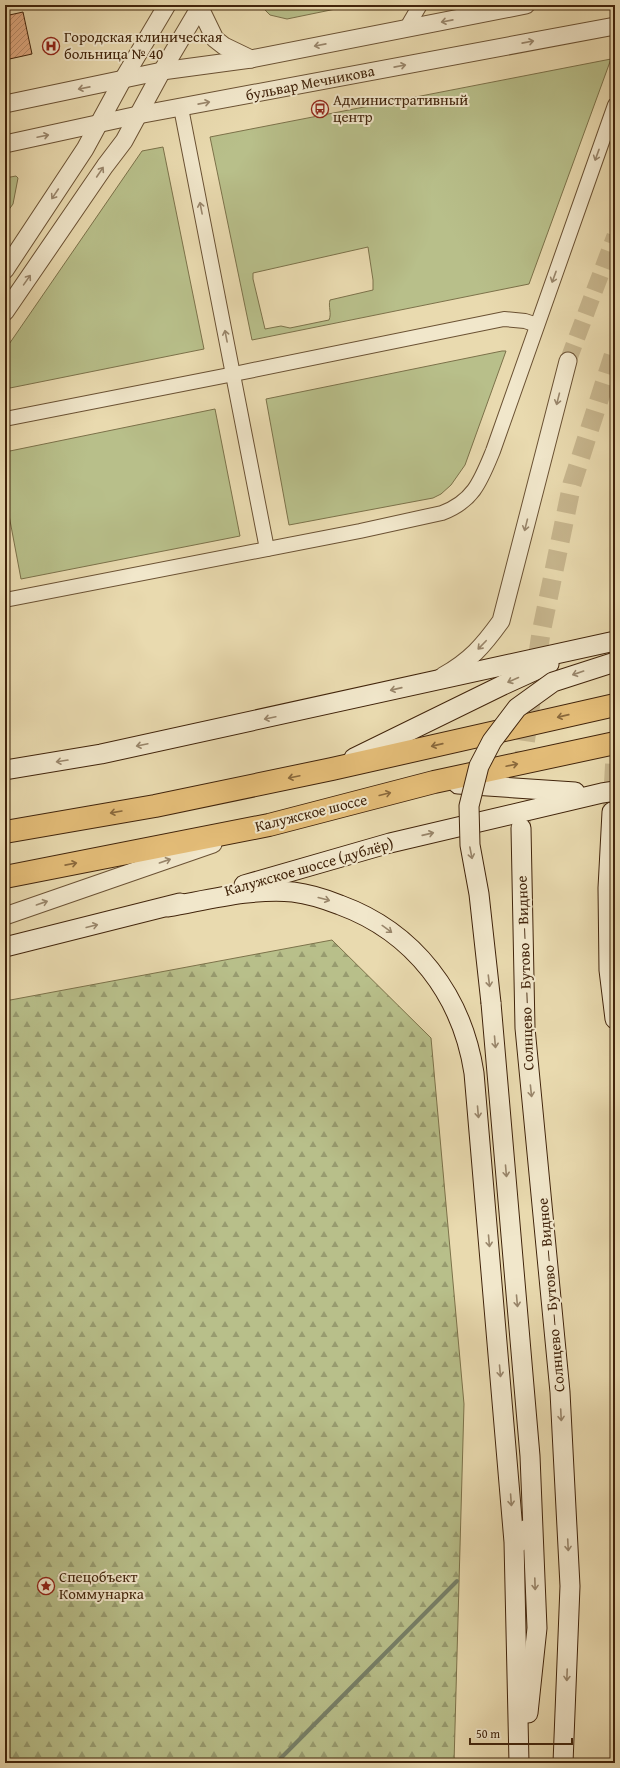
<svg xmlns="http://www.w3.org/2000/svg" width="620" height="1768" font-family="'Gentium Book Plus',serif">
<defs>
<pattern id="forest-firs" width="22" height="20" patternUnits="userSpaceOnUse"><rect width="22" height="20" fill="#b8bf8a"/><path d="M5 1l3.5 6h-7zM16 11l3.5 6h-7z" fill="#979b6f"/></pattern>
<pattern id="building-hatch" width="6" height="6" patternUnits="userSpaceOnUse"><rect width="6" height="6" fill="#e2ac84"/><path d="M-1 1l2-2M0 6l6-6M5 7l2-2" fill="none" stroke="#b98c6a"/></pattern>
</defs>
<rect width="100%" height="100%" fill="#e9daaf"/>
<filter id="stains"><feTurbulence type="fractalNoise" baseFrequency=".005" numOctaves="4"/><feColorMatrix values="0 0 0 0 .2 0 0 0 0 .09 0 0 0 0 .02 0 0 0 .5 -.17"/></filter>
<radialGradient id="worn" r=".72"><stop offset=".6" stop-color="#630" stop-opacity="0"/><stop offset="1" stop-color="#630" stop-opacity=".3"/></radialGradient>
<!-- grass -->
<g fill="#b8bf8a" stroke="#7c724a" fill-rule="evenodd">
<path d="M260,5H355L287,19L270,15Z"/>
<path d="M611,59L529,284L252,340L210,137ZM368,247L373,280V290L330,300C328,307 332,313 329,320L290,328L281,326L265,329L253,279V273Z"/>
<path d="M163,147L204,349L5,389V350L142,151Z"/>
<path d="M16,176L18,178L13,204L5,215V178Z"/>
<path d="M502,351H506L465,465L451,485L441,494L433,498L289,525L266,399Z"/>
<path d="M215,409L240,536L21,579L5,494V452Z"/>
</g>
<!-- forest -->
<path fill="url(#forest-firs)" stroke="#7c724a" d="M332,940L431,1038L464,1404L454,1763H5V1001Z"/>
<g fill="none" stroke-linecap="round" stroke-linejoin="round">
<!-- stream -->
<path stroke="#767f67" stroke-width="4" d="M276,1763L457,1581"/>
</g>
<!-- building -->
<path fill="url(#building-hatch)" stroke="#41240b" d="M23,12L32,54L5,60V16Z"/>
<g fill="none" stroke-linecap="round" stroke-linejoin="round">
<!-- tertiary-tunnel -->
<path stroke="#c7b68e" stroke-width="17" stroke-dasharray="17 8" stroke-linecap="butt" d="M568,361L615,236"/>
<!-- secondary-tunnel -->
<g stroke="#c7b68e" stroke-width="19" stroke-dasharray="19 10" stroke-linecap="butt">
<path d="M612,812L615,756"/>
<path d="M521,828L525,744L541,633L572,484L615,350"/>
</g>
<!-- service casing -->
<g stroke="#6b5234" stroke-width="9">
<path id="service" d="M522,1547L524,1524"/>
</g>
<!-- minor casing -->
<g stroke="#6b5234" stroke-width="16">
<g id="minor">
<path d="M406,29L420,5"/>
<path d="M181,108L267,549"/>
<path d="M5,419L234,374L504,319L525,321L537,325"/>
<path d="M5,600L360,531L442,513C474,501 481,480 493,451L615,105"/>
</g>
</g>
<!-- tertiary casing -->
<g stroke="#6b5234" stroke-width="19">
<g id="tertiary">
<path d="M200,8L215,39L224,46L251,59"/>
<path d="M5,104L162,71L251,59L526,5"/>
<path d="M5,144L138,115L615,26"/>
<path d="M5,270L85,149L122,81L167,5"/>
<path d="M5,312L105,166L124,141L162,71L201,5"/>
<path d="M443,676C470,661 483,646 501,621L568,361"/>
<path d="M5,916L213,844"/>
</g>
</g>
<!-- secondary casing -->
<g stroke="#41240b" stroke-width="21">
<g id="secondary">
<path d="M354,758L503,685L549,664"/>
<path d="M5,770L101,754L615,641"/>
<path d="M458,784L575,792"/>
<path d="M612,812L608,888L609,970L615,1019"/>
<path d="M521,828L525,1028L560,1392L570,1586L563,1763"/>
<path d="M244,885L390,843L602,793L615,791"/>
<path d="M168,907C208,900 252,888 293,892C309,894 325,899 340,905C414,932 462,995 474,1073L514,1542L519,1763"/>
<path d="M5,947L180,903"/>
<path d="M491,1003L530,1456L537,1628L528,1713"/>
</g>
</g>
<!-- trunk casing -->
<g stroke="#41240b" stroke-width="24">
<g id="trunk">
<path d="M5,832L155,806L332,769L615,705"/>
<path d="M5,877L269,825L434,782L615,743"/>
</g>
</g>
<!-- service -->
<use href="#service" stroke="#f1e7cb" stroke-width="7"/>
<!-- minor -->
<use href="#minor" stroke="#f1e7cb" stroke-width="14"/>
<!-- tertiary -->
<use href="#tertiary" stroke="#f1e7cb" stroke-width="17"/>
<!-- secondary -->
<use href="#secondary" stroke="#f1e7cb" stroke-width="19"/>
<!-- trunk -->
<use href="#trunk" stroke="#e4bd78" stroke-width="22"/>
<!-- secondary-bridge casing -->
<g stroke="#41240b" stroke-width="21" stroke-linecap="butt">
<path id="secondary-bridge" d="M491,1003L479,894L470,845L469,806L479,766L492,741L517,708L553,682L615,662"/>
</g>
<!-- secondary-bridge -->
<use href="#secondary-bridge" stroke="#f1e7cb" stroke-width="19"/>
</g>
<!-- one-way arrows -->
<defs><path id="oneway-shaft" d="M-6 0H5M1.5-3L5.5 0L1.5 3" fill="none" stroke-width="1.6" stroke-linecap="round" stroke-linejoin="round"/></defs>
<g stroke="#99866b">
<use href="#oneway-shaft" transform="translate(447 21) rotate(169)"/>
<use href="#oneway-shaft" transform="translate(528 42) rotate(-11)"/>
<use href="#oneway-shaft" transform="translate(320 45) rotate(169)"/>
<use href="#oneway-shaft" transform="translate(400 66) rotate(-11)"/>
<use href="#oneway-shaft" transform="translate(84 88) rotate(169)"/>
<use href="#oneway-shaft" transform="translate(204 103) rotate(-11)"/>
<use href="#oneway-shaft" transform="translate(43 136) rotate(-12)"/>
<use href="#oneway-shaft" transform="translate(597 155) rotate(110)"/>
<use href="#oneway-shaft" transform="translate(100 172) rotate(-56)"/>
<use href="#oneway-shaft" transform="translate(55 194) rotate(124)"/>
<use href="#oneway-shaft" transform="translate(201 208) rotate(-101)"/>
<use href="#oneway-shaft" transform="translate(554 277) rotate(110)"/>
<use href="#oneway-shaft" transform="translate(27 280) rotate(-55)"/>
<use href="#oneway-shaft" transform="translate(226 336) rotate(-101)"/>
<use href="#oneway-shaft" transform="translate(558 399) rotate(104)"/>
<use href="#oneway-shaft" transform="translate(526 525) rotate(104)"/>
<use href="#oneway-shaft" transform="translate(482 645) rotate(134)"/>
<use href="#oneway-shaft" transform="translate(578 673) rotate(161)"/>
<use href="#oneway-shaft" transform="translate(513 680) rotate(156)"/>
<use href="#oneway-shaft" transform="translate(396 689) rotate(167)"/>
<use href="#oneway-shaft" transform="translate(270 718) rotate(168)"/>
<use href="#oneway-shaft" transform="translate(142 745) rotate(168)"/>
<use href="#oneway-shaft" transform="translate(62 761) rotate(171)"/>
<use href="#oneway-shaft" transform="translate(428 834) rotate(-13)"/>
<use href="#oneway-shaft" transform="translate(471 853) rotate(79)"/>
<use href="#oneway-shaft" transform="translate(165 861) rotate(-19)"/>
<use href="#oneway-shaft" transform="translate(324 899) rotate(15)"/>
<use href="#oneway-shaft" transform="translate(42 903) rotate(-19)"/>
<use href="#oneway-shaft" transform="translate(92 926) rotate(-14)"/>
<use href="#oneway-shaft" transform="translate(387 929) rotate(36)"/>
<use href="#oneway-shaft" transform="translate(489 981) rotate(83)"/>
<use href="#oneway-shaft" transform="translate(495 1042) rotate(85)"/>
<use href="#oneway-shaft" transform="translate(531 1091) rotate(84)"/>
<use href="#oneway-shaft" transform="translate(478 1112) rotate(85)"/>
<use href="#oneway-shaft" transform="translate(506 1171) rotate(85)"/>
<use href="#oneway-shaft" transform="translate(489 1241) rotate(85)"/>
<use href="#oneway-shaft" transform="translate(517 1301) rotate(85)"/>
<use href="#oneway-shaft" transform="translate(500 1371) rotate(85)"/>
<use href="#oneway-shaft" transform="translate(561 1415) rotate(87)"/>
<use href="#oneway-shaft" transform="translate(511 1500) rotate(86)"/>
<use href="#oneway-shaft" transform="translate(568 1545) rotate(87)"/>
<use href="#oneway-shaft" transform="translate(535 1584) rotate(88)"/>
<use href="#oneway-shaft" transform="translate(567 1675) rotate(92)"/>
</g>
<g stroke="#8a693c">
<use href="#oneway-shaft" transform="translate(563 716) rotate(167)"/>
<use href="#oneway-shaft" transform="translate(437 745) rotate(167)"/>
<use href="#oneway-shaft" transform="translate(512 765) rotate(-12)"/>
<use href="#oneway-shaft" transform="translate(294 777) rotate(168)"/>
<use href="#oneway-shaft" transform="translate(385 794) rotate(-14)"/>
<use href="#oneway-shaft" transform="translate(116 812) rotate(170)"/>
<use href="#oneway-shaft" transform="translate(71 864) rotate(-11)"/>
</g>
<!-- icons -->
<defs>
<g id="hospital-ring" transform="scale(0.9)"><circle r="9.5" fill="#f1e7cb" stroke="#8f2418" stroke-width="1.5"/><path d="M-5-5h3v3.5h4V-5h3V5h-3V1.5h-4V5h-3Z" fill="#8f2418"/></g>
<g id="bus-ring" transform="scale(0.9)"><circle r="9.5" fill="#f1e7cb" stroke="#8f2418" stroke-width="1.5"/><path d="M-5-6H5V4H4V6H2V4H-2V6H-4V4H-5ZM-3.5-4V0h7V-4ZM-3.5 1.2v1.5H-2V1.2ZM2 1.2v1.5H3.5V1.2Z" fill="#8f2418"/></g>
<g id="sight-ring" transform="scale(0.9)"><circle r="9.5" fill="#f1e7cb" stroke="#8f2418" stroke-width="1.5"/><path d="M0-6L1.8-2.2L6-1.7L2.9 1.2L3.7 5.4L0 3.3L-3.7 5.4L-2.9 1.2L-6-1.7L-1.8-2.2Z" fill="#8f2418"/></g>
</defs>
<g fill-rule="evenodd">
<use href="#hospital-ring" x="51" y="46"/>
<use href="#bus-ring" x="320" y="109"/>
<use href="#sight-ring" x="46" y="1586"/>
</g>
<g text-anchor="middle" stroke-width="4" stroke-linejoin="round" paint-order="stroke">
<!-- poi labels -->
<g font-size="15" fill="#41240b" stroke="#f1e7cb" text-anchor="start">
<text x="64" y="42">Городская клиническая<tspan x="64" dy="17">больница № 40</tspan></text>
<text x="333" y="105">Административный<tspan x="333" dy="17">центр</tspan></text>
<text x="59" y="1582">Спецобъект<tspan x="59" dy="17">Коммунарка</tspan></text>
</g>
<!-- street labels -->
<g font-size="15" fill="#41240b" stroke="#f1e7cb">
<text transform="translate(310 83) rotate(-11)" y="5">бульвар Мечникова</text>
<text transform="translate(311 813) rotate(-14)" y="5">Калужское шоссе</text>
<text transform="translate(309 867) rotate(-16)" y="5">Калужское шоссе (дублёр)</text>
<text transform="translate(525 973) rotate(-92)" y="5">Солнцево — Бутово — Видное</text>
<text transform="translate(551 1295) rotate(-95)" y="5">Солнцево — Бутово — Видное</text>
</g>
</g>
<!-- margin -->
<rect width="620" height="1768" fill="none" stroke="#e9daaf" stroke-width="20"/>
<rect x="6" y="6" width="608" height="1756" fill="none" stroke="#41240b" stroke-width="2"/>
<rect x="10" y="10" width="600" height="1748" fill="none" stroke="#41240b"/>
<!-- scale -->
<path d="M470 1738v6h102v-6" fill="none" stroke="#41240b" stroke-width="2"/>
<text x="476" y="1738" font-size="12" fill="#41240b" stroke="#f1e7cb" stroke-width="3" paint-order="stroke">50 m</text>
<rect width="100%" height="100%" filter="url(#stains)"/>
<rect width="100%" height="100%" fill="url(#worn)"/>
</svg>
